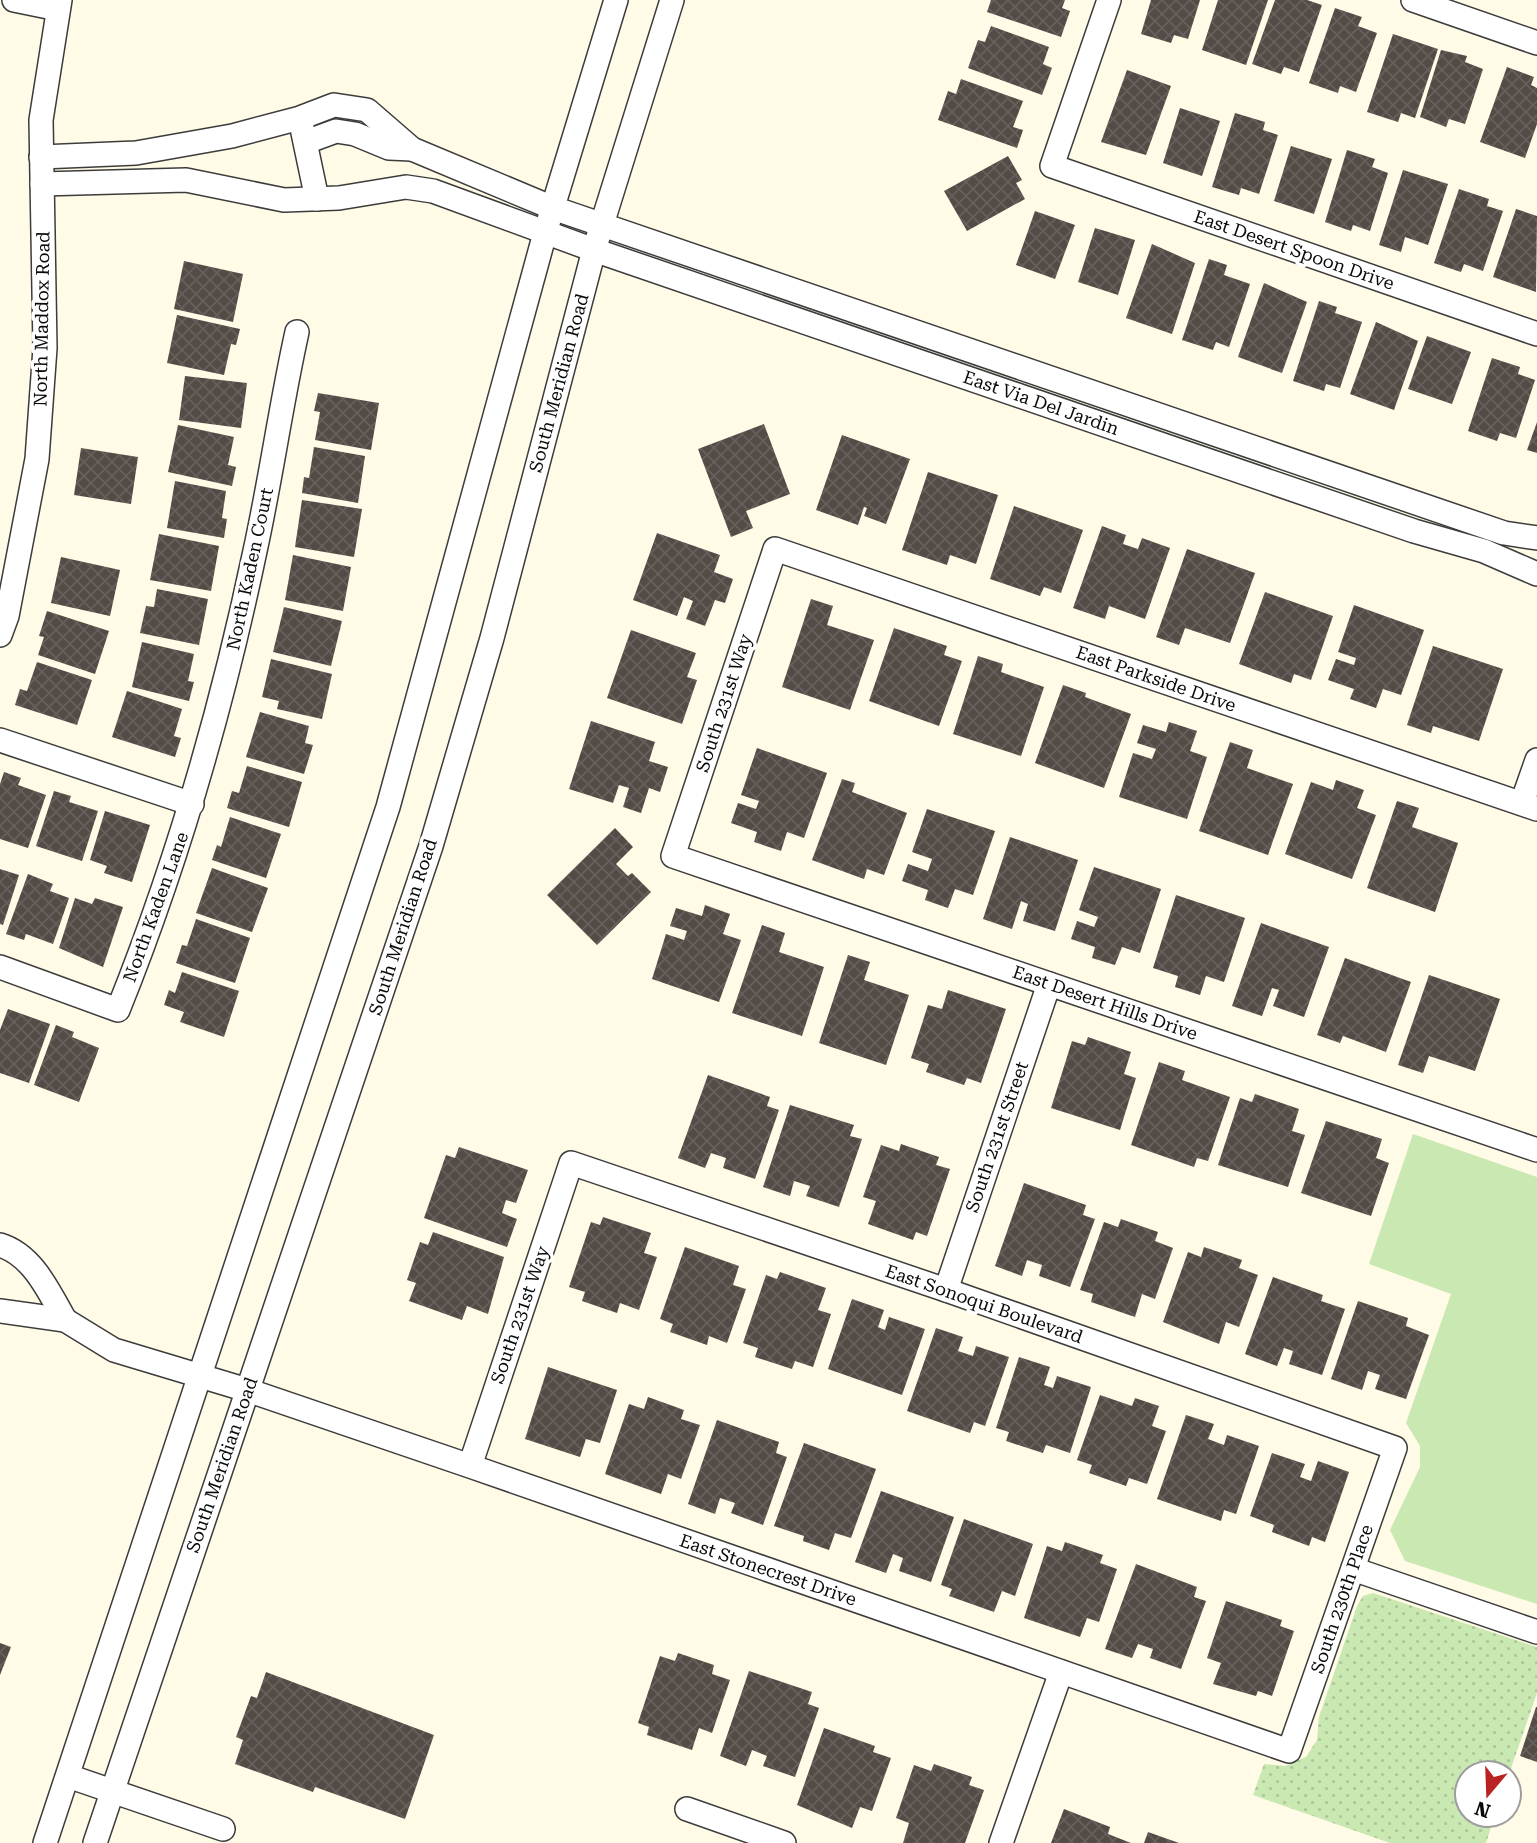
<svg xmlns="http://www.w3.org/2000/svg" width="1537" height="1843" font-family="'Roboto Serif',serif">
<defs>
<pattern id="grass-dots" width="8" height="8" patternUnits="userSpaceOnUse" patternTransform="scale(1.75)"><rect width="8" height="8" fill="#cae8b1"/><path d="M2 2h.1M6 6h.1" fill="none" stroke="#acc697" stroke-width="1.8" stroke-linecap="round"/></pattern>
<pattern id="building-cross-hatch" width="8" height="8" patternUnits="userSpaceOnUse" patternTransform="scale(1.75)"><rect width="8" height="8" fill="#524b46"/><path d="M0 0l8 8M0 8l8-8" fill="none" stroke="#66605c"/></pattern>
</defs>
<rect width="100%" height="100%" fill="#fffbe6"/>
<!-- grass -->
<path fill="url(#grass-dots)" d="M1373,1593L1537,1647V1693L1509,1774L1467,1773V1815H1495L1486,1843H1390L1253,1795L1264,1764L1285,1766L1306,1757L1317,1740L1319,1717L1357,1606L1363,1596Z"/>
<!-- park -->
<path fill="#cae8b1" d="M1413,1134L1537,1177V1604L1405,1561L1390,1530L1420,1467V1446L1406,1423L1451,1294L1369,1264Z"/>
<!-- building -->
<g fill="url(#building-cross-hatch)">
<path d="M991,0H1065L1062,8L1070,11L1061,37L987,12Z"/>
<path d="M1151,0H1200L1188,39L1174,35L1171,43L1141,34Z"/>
<path d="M1218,0H1268L1246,65L1202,50Z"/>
<path d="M1275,0H1307L1322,5L1299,72L1284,67L1281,74L1252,64Z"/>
<path d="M1335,8L1362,17L1358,26L1377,33L1356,92L1340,86L1338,93L1309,83Z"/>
<path d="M991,26L1049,47L1043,64L1052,68L1042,95L968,68L978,40L985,42Z"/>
<path d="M1393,34L1438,49L1415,118L1401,113L1398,122L1367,112Z"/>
<path d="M1441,50L1467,56L1465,62L1483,69L1465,124L1449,119L1446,127L1420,117Z"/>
<path d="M1507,67L1534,77L1531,85L1537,88V124L1525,158L1480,142Z"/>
<path d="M1127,70L1171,86L1146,155L1101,142Z"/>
<path d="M961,79L1023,101L1013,127L1023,130L1017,148L938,120L948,91L956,94Z"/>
<path d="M1180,108L1220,121L1202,176L1163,163Z"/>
<path d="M1235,113L1265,122L1263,130L1278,135L1259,194L1241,188L1239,195L1212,187Z"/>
<path d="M1291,146L1332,159L1314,214L1274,201Z"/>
<path d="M1347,150L1375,159L1372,167L1388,173L1370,231L1353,225L1351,231L1325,222Z"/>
<path d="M1008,156L1022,180L1016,183L1025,199L967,231L944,191Z"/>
<path d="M1403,170L1448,184L1428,245L1405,237L1401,252L1379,245Z"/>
<path d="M1459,189L1489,199L1487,206L1503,211L1483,271L1464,264L1461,272L1434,263Z"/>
<path d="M1516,209L1537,216L1536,292L1493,277Z"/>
<path d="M1035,211L1075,225L1055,279L1016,265Z"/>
<path d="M1095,228L1135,240L1118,295L1078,282Z"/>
<path d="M1152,244L1195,263L1172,334L1126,318Z"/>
<path d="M1209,259L1227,265L1224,275L1250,284L1229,347L1216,342L1213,350L1182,340Z"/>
<path d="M184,261L243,274L233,322L174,309Z"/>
<path d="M1264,283L1307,302L1282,373L1238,357Z"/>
<path d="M1319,301L1337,307L1335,313L1362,322L1340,388L1326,384L1324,391L1293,381Z"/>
<path d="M177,315L240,329L236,345L231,344L224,375L167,363Z"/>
<path d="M1376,322L1418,341L1394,410L1350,394Z"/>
<path d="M1427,336L1471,352L1452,404L1408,389Z"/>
<path d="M1492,358L1520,367L1518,374L1535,380L1516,438L1500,433L1497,441L1468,431Z"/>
<path d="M185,376L247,383L241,428L179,420Z"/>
<path d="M318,393L379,403L371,450L315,440L320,412L314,411Z"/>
<path d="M1537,422V453L1527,450Z"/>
<path d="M764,424L790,494L746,511L753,528L731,537L698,449Z"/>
<path d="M178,425L234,437L228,465L236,467L232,486L168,472Z"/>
<path d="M842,435L910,459L886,524L864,516L867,508L864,507L858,525L816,510Z"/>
<path d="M314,447L365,456L358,503L302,493L304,477L309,478Z"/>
<path d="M81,448L138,457L131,504L74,495Z"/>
<path d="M928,472L998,495L976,564L950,555L947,565L902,550Z"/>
<path d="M175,481L226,491L222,518L227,519L224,538L167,528Z"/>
<path d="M302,500L362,509L354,557L295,547Z"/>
<path d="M1014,506L1083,530L1061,593L1044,587L1040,596L990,579Z"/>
<path d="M1102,526L1126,535L1123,544L1138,549L1142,538L1170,548L1145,619L1109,606L1105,619L1073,608Z"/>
<path d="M657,533L720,555L714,572L733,579L725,603L715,600L705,626L686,619L693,601L684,597L677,616L633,600Z"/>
<path d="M159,534L219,546L211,591L150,580Z"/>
<path d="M1187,549L1255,573L1230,643L1185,628L1179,645L1156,637Z"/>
<path d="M293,555L351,567L343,611L285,600Z"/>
<path d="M61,557L120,570L110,616L51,603Z"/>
<path d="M157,589L208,599L199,645L140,633L146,606L154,607Z"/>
<path d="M1265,592L1333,616L1311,680L1294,674L1291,683L1239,664Z"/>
<path d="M811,599L833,606L827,625L874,640L850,710L782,687Z"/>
<path d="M1354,605L1424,630L1401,695L1383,689L1376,708L1350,699L1354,689L1328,680L1336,659L1354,665L1356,658L1338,652Z"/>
<path d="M284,607L342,621L331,666L273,652Z"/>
<path d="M47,611L109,631L95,674L38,655L44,637L39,636Z"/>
<path d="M894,628L947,646L944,655L962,661L939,726L869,701Z"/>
<path d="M631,630L696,653L687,677L697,680L682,724L607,698Z"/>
<path d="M142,642L194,654L188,681L194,682L189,701L132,687Z"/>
<path d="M1433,646L1503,669L1479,741L1433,726L1431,733L1407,725Z"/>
<path d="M978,656L1003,664L1001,672L1044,687L1021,756L953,734Z"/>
<path d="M271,659L332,674L322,719L277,709L279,701L262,697Z"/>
<path d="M37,662L92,680L77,725L15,705L20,689L27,691Z"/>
<path d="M1063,685L1086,693L1085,697L1131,714L1104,788L1035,763Z"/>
<path d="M127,691L182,709L174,736L181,738L175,757L112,737Z"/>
<path d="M260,712L309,726L305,743L313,745L304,774L246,757Z"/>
<path d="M591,721L655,742L649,761L668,767L660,792L649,788L641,813L623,807L629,788L619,785L613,803L569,789Z"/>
<path d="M1169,722L1197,731L1190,751L1207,757L1187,819L1119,797L1133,753L1152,759L1156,749L1137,743L1143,725L1166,732Z"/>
<path d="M1230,742L1253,750L1247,768L1293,784L1268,855L1199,831Z"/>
<path d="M757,748L827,773L804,838L787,832L781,851L754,842L757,832L731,823L738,803L756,809L759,801L741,795Z"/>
<path d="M247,766L302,782L289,827L227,808L232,791L239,793Z"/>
<path d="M4,772L21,778L18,785L46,795L28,848L0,839V784Z"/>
<path d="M842,779L855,783L852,792L907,813L884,875L867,869L864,879L812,860Z"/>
<path d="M1336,780L1364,790L1357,808L1376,815L1352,879L1285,854L1311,782L1333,790Z"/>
<path d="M54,791L71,796L69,802L98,811L82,861L36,846Z"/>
<path d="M1397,801L1419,808L1412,827L1458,843L1435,912L1367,888Z"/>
<path d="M927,809L995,831L973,895L955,889L948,908L925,900L928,890L902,881L908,864L928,871L932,859L912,852Z"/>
<path d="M105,811L150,825L132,882L104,873L107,866L90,860Z"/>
<path d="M230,817L281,834L266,878L212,860L217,845L221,847Z"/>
<path d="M615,828L633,847L616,864L628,876L632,873L651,892L597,945L547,895Z"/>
<path d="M1010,837L1078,860L1055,931L1023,921L1028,904L1021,901L1012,929L983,919Z"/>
<path d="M1094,867L1161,889L1140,953L1122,947L1115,965L1092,958L1095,947L1071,939L1077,921L1094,927L1098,917L1079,910Z"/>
<path d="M212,868L268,888L252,932L196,913Z"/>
<path d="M0,869L19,875L3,925L0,924Z"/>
<path d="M28,874L53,884L50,891L69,898L53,944L26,934L24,940L6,934Z"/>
<path d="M1176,895L1245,918L1224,982L1206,976L1200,995L1175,987L1178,976L1153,968Z"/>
<path d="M75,898L92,904L95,898L123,907L103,967L59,948Z"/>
<path d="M705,905L730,914L723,934L741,940L719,1002L652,979L666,934L684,940L687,931L670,926L676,908L702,916Z"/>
<path d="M196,919L250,938L235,983L176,963L182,945L187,946Z"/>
<path d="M1261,923L1329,947L1304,1017L1273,1006L1279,990L1272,988L1262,1016L1232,1006Z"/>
<path d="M762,925L785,933L779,952L824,967L802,1036L732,1013Z"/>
<path d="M848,955L870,962L864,980L909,995L886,1065L819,1043Z"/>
<path d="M1345,958L1411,982L1386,1052L1343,1036L1340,1043L1317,1035Z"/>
<path d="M182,972L239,991L224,1037L180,1022L184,1012L164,1005L169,990L175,993Z"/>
<path d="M1429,975L1500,999L1475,1071L1429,1056L1423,1073L1398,1065Z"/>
<path d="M948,990L1006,1009L981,1083L967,1078L964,1085L926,1072L929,1064L911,1058L928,1005L942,1009Z"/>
<path d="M8,1009L50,1024L29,1083L0,1073V1030Z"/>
<path d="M56,1025L74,1032L72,1037L99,1048L79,1102L34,1085Z"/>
<path d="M1088,1037L1131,1052L1124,1074L1136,1078L1120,1130L1051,1108L1072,1041L1085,1045Z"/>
<path d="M1159,1062L1185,1071L1182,1080L1230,1097L1208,1161L1197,1158L1194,1167L1131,1145Z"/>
<path d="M708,1075L770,1097L767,1106L779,1110L755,1179L723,1168L726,1158L711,1153L705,1168L678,1158Z"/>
<path d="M1255,1094L1299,1109L1292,1131L1305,1135L1288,1187L1218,1165L1240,1098L1252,1102Z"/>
<path d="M790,1105L854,1125L850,1136L862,1139L839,1207L806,1196L810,1186L794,1181L790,1196L763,1187Z"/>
<path d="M1326,1121L1382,1139L1376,1158L1389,1163L1371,1216L1301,1193Z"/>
<path d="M901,1144L939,1157L936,1165L950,1169L927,1236L916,1232L913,1240L868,1224L876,1201L863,1197L881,1145L899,1151Z"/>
<path d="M459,1147L528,1170L516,1203L506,1200L502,1213L517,1219L507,1247L424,1218L446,1155L455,1158Z"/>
<path d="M1024,1183L1086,1205L1083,1215L1095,1219L1070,1287L1039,1276L1042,1265L1027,1260L1022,1276L995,1266Z"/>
<path d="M603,1217L651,1233L644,1253L657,1257L639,1310L620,1303L617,1313L582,1301L585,1292L569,1287L591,1222L600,1225Z"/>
<path d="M1121,1219L1158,1232L1155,1241L1173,1248L1155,1299L1142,1294L1135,1317L1091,1302L1093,1294L1080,1290L1104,1222L1118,1227Z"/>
<path d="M433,1232L504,1257L488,1314L467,1306L462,1320L409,1301L416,1283L407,1280L420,1242L428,1245Z"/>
<path d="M685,1247L739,1266L733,1285L746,1289L727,1343L709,1336L707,1345L670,1332L673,1324L660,1319Z"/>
<path d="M1204,1247L1242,1260L1239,1268L1258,1275L1239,1327L1226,1322L1219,1344L1163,1322L1188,1252L1201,1257Z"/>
<path d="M780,1272L826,1288L818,1310L831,1314L813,1367L795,1361L792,1369L755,1357L758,1348L743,1343L766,1275L777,1279Z"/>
<path d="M1273,1277L1323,1295L1321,1301L1345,1309L1322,1375L1289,1364L1293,1351L1284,1348L1277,1366L1245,1354Z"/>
<path d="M852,1299L884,1310L878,1327L885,1330L889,1317L925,1329L902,1395L828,1369Z"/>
<path d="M1358,1301L1408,1318L1406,1326L1429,1335L1406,1399L1375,1389L1380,1375L1368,1371L1362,1390L1331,1379Z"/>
<path d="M936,1328L963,1337L958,1351L973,1356L976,1346L1009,1357L985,1426L974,1422L970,1433L907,1411Z"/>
<path d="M1019,1357L1050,1367L1044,1385L1053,1388L1057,1376L1091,1387L1070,1453L1046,1445L1043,1453L1006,1441L1009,1432L996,1428Z"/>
<path d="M548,1367L617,1390L600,1443L586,1439L580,1457L525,1439Z"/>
<path d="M1100,1395L1132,1406L1135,1398L1159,1406L1152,1426L1166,1431L1147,1484L1129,1478L1126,1486L1089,1473L1092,1465L1077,1460Z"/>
<path d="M648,1397L684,1410L681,1419L700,1425L681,1479L668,1474L661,1494L605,1474L629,1404L644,1409Z"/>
<path d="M1186,1415L1214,1424L1208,1439L1224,1445L1227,1435L1259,1446L1236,1514L1224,1510L1221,1521L1157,1499Z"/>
<path d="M717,1420L779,1442L776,1453L787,1457L763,1525L731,1513L735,1503L720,1498L715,1514L688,1504Z"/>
<path d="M804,1443L876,1469L851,1538L835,1533L829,1550L803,1541L804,1536L774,1526Z"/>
<path d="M1272,1453L1305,1464L1300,1477L1311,1481L1318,1461L1349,1472L1325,1542L1312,1537L1309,1546L1272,1532L1274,1525L1250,1516Z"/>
<path d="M881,1491L954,1517L931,1582L899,1571L903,1558L893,1554L886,1573L855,1562Z"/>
<path d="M964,1519L1033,1544L1015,1596L1002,1591L994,1612L949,1596L952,1589L941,1585Z"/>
<path d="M1065,1542L1103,1555L1100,1563L1117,1569L1099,1622L1087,1618L1080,1637L1024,1618L1047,1546L1062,1551Z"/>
<path d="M1136,1564L1197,1587L1194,1597L1206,1601L1181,1669L1150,1658L1153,1649L1138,1644L1132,1658L1105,1649Z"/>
<path d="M1226,1601L1282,1620L1280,1626L1294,1631L1272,1696L1258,1691L1256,1696L1213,1684L1221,1663L1207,1658Z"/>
<path d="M0,1643L11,1647L0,1675Z"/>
<path d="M678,1653L714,1665L712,1674L730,1680L712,1733L699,1728L692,1750L647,1735L649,1727L638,1723L660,1656L675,1661Z"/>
<path d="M749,1671L812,1692L808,1704L819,1708L795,1777L763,1766L767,1756L752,1750L746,1766L720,1756Z"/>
<path d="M266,1672L434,1735L405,1819L315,1787L313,1792L235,1764L243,1740L236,1737L251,1696L257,1698Z"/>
<path d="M1536,1707H1537V1762L1520,1756Z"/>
<path d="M824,1728L875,1746L873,1752L891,1758L872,1811L860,1807L852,1828L797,1805Z"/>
<path d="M934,1764L972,1777L969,1785L984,1790L965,1843H903L909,1823L896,1818L914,1765L931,1771Z"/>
<path d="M1064,1809L1110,1827L1108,1834L1131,1843H1051Z"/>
<path d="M1148,1832L1179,1843H1144Z"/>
</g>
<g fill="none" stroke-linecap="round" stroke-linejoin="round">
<!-- minor casing -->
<g stroke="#3c3c3c" stroke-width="26">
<g id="minor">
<path d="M14,0L58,9"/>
<path d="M1109,0L1052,166L1537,334"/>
<path d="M1413,0L1537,43"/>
<path d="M302,128L317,199"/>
<path d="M306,142L336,131L355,134L389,148L412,149"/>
<path d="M41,157L136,153L232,136L300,118L334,105L367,110L412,149L553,208L1504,533L1537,538"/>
<path d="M42,184L186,180L284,200L339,198L406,187L433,191L594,250L1414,531L1484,551L1537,574"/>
<path d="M0,635L7,616L37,459L45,348L41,120L60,0"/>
<path d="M0,740L192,804"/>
<path d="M1522,803L1537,760"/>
<path d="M1537,809L775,549L673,856L1537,1150"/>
<path d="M0,967L118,1010C178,861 222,708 255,551C271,478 281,404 297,332"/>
<path d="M0,1245C33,1255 49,1292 65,1320"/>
<path d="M946,1290L1049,984"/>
<path d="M0,1311L65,1320L114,1350L247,1390L470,1466L1289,1751L1395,1448L946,1290L571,1163L470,1466"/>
<path d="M1353,1569L1537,1632"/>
<path d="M68,1776L223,1829"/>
<path d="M687,1809L784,1843"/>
<path d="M45,1843L388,807L545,233L616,0"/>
<path d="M95,1843L431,846L492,638L594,250L672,0"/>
<path d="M1001,1843L1061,1672"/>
</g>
</g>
<!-- minor -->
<use href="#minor" stroke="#fff" stroke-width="23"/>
</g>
<g text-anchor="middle" stroke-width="7" stroke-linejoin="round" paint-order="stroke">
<!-- street labels -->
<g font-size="18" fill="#090909" stroke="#fff">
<text transform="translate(1294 250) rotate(19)" y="6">East Desert Spoon Drive</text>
<text transform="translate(42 319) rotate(-89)" y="6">North Maddox Road</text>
<text transform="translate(559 383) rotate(-75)" y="6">South Meridian Road</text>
<text transform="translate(1041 403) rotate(19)" y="6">East Via Del Jardin</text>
<text transform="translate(250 569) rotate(-78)" y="6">North Kaden Court</text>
<text transform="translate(1156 679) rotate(19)" y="6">East Parkside Drive</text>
<text transform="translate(724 703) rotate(-72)" y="6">South 231st Way</text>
<text transform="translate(156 907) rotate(-70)" y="6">North Kaden Lane</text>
<text transform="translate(403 927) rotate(-72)" y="6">South Meridian Road</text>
<text transform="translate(1105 1003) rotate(19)" y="6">East Desert Hills Drive</text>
<text transform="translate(997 1137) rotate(-71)" y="6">South 231st Street</text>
<text transform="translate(984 1304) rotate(19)" y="6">East Sonoqui Boulevard</text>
<text transform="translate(520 1315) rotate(-71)" y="6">South 231st Way</text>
<text transform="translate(222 1465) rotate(-71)" y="6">South Meridian Road</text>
<text transform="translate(768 1570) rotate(19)" y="6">East Stonecrest Drive</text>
<text transform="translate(1342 1599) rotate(-71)" y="6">South 230th Place</text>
</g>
</g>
<!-- north arrow -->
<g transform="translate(1488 1794) rotate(199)"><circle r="33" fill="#ffffff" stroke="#9d9d9d" stroke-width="2"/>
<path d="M0-5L12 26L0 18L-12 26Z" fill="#b92422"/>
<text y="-10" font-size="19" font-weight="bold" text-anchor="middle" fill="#090909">N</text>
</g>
</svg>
